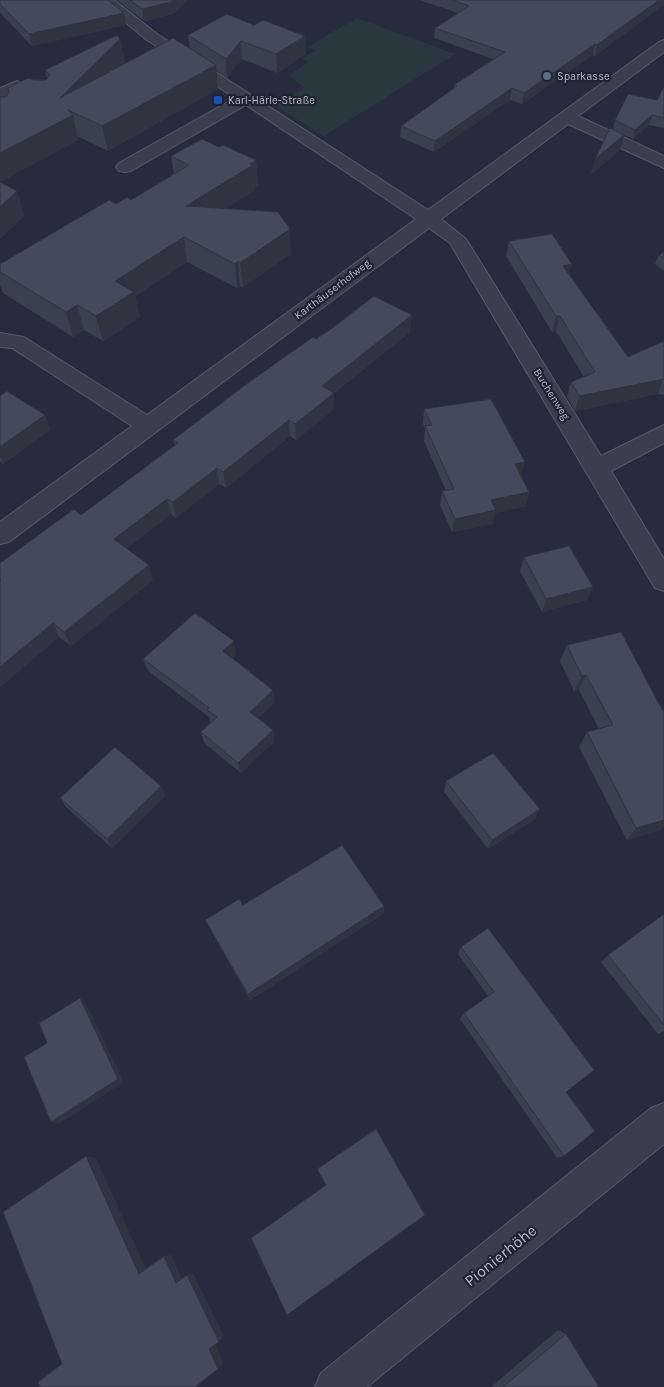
<svg xmlns="http://www.w3.org/2000/svg" width="664" height="1387" font-family="Karla,sans-serif">
<rect width="100%" height="100%" fill="#262c3d"/>
<!-- green -->
<path fill="#28383e" d="M357,18L455,54L324,136L274,105L304,88L289,75L309,62L301,59L316,50L307,47Z"/>
<g fill="none" stroke-linecap="round" stroke-linejoin="round">
<!-- minor casing -->
<g stroke="#545a68" stroke-width="2">
<g id="minor">
<path d="M98,0H114L157,34L428,210L659,42L664,40V52L578,116L664,156V168L568,124L441,219L466,239L601,456L664,425V443L611,471L664,559V591L655,588L450,243L429,228L9,542L0,544V522L132,426L12,348L0,347V333L24,337L147,415L416,219L246,105L131,171L125,172L119,171L116,167L119,163L235,98L147,40Z"/>
<path d="M17,81L47,94L49,97L47,100H35L17,92L0,99V88Z"/>
<path d="M664,1103V1144L367,1387H315L321,1373L651,1108Z"/>
</g>
</g>
<!-- minor -->
<use href="#minor" fill="#393f4d" fill-rule="evenodd"/>
</g>
<!-- wall -->
<g fill="#39404f">
<path d="M0,0L124,13L126,25L32,46L0,13Z"/>
<path d="M117,0H187L173,14L144,21Z"/>
<path d="M419,0H664L595,56L593,55L522,104L510,100L434,152L400,137L401,126L454,89V85L493,59L434,38L435,28L458,13Z"/>
<path d="M254,25L305,36L306,54L277,73L242,59L227,78L216,70L218,89L108,151L77,136L78,140L0,182L17,191L24,216L0,239V97H6L34,80H46L47,79L45,70L120,39L125,63L190,48L188,35Z"/>
<path d="M664,87V128L649,125L633,139L624,135L620,150L591,174L595,159L613,130L615,120L657,100Z"/>
<path d="M219,147L256,160L258,185L255,187V190L225,208L291,254L243,287L240,286L237,288L187,262L135,296L140,317L103,341L84,330L73,337L3,293L0,285V264L116,204L131,200L174,174L171,156Z"/>
<path d="M509,241L570,275L628,357L664,341V395L658,394L575,411L567,397L571,382L584,377L556,331L552,332L506,256Z"/>
<path d="M664,252V271L655,264L659,255Z"/>
<path d="M410,332L334,393V409L296,440L290,436L226,488L219,484L176,518L171,514L126,549L153,580L71,646L59,637L0,687V563L81,515L175,446L173,440L316,339Z"/>
<path d="M0,396L50,430L3,464L0,461Z"/>
<path d="M424,409L521,476L529,492L526,506L495,513L493,524L452,532L440,505L442,491H446L424,441L425,429L423,424Z"/>
<path d="M524,557L587,600L542,612L520,571Z"/>
<path d="M567,645L657,700L664,712V826L661,830L627,840L579,747L587,732L599,729L579,690L574,691L560,661Z"/>
<path d="M236,654L232,658L275,702L258,718L273,730L274,742L241,773L204,743L201,732L211,722L210,721L209,717L148,671L143,659Z"/>
<path d="M446,781L535,819L488,849L444,792Z"/>
<path d="M161,786L165,796L112,848L67,808L60,798Z"/>
<path d="M243,905L384,906L383,914L250,1000L209,927L205,920Z"/>
<path d="M664,914V1031L658,1034L601,962L608,955Z"/>
<path d="M461,947L566,1092L564,1156L557,1158L460,1019L464,1013L488,996L458,954Z"/>
<path d="M558,1330L566,1334L599,1387H491Z"/>
</g>
<!-- shaded-wall -->
<g fill="#2e3440">
<path d="M173,0H187L173,14L144,21L142,9Z"/>
<path d="M659,0H664V5L595,56L597,45Z"/>
<path d="M124,13L126,25L32,46L29,34Z"/>
<path d="M305,36L306,54L277,73L276,54Z"/>
<path d="M120,39L125,63L68,110L73,115L78,140L0,182V153L60,98Z"/>
<path d="M241,41L242,59L227,78L226,59Z"/>
<path d="M595,44L593,55L522,104L524,93Z"/>
<path d="M216,65L218,89L108,151L102,126Z"/>
<path d="M512,88L510,100L434,152L435,141Z"/>
<path d="M652,115L649,125L633,139L635,130Z"/>
<path d="M624,135L620,150L591,174L595,159Z"/>
<path d="M256,160L258,185L255,187V190L189,231L186,206Z"/>
<path d="M17,191L24,216L0,239V207Z"/>
<path d="M290,229L291,254L243,287L240,263Z"/>
<path d="M184,237L187,262L135,296L140,317L103,341L96,316L115,281Z"/>
<path d="M238,261L240,286L237,288L235,264Z"/>
<path d="M572,264L568,279L563,266Z"/>
<path d="M77,305L84,330L73,337L66,312Z"/>
<path d="M412,315L410,332L322,402V386Z"/>
<path d="M556,316H560L556,331L552,332Z"/>
<path d="M663,379L658,394L575,411L579,396Z"/>
<path d="M334,393V409L296,440L295,424Z"/>
<path d="M45,415L50,430L3,464L0,456V447Z"/>
<path d="M289,420L290,436L226,488L223,472Z"/>
<path d="M525,462L521,476L515,464Z"/>
<path d="M217,468L219,484L176,518L173,502Z"/>
<path d="M529,492L526,506L495,513L493,524L452,532L455,519L491,500Z"/>
<path d="M167,499L171,514L119,554L114,539Z"/>
<path d="M149,565L153,580L71,646L64,632Z"/>
<path d="M593,587L587,600L542,612L546,599Z"/>
<path d="M53,623L59,637L0,687V667Z"/>
<path d="M234,641L236,654L226,664L223,651Z"/>
<path d="M586,675L579,690L574,691L582,676Z"/>
<path d="M273,690L275,702L252,723L250,712Z"/>
<path d="M273,730L274,742L241,773L238,763Z"/>
<path d="M161,786L165,796L112,848L107,839Z"/>
<path d="M540,809L535,819L488,849L492,840Z"/>
<path d="M664,820V826L661,830L627,840L636,828Z"/>
<path d="M384,906L383,914L250,1000L248,994Z"/>
<path d="M80,998L86,1004L124,1082L59,1124L51,1122Z"/>
<path d="M86,1156L96,1158L147,1271L139,1274Z"/>
<path d="M171,1255L183,1280L176,1283L164,1256Z"/>
<path d="M193,1273L224,1336L219,1342L187,1275Z"/>
<path d="M215,1343L223,1362L218,1369L209,1349Z"/>
</g>
<!-- building -->
<g fill="#424a5c" stroke="#2e3440">
<path d="M0,0H108L124,13L29,34L0,4Z"/>
<path d="M130,0H173L171,2L142,9Z"/>
<path d="M452,0H659L597,45L595,44L524,93L512,88L435,141L401,126L457,86L454,85L505,52L435,28L469,6Z"/>
<path d="M227,14L254,25L253,26L263,20L305,36L276,54L241,41L226,59L188,35Z"/>
<path d="M117,35L120,39L60,98L173,38L216,65L102,126L68,110L73,115L0,153V97H6L9,92L8,88L28,78L34,80H46L50,75L45,70Z"/>
<path d="M664,87V118L652,115L635,130L615,120L628,94L657,100Z"/>
<path d="M610,128L624,135L595,159Z"/>
<path d="M202,139L219,147L223,145L256,160L250,164L253,165L186,206L278,212L290,229L240,263L238,261L235,264L184,237L115,281L134,292L96,316L77,305L66,312L0,272V264L109,200L116,204L127,197L131,200L189,165L171,156Z"/>
<path d="M0,182L17,191L0,207Z"/>
<path d="M552,234L572,264L563,266L628,357L664,341V379L579,396L571,382L595,372L560,316H556L509,241Z"/>
<path d="M664,252V258L659,255Z"/>
<path d="M374,296L412,315L322,386L334,393L295,424L289,420L223,472L217,468L173,502L167,499L114,539L149,565L64,632L53,623L0,667V580H1L0,579V563L74,509L81,515L178,443L173,440L245,385L313,337L316,339L331,329Z"/>
<path d="M7,391L45,415L0,447V396Z"/>
<path d="M491,399L525,462L515,464L529,492L491,500L496,510L455,519L442,491L454,489L425,426L432,425L424,409Z"/>
<path d="M569,546L593,587L546,599L524,557Z"/>
<path d="M195,613L234,641L223,651L273,690L250,712L273,730L238,763L201,732L217,717L207,710L209,708L143,659Z"/>
<path d="M621,632L657,700L664,712V820L636,828L587,732L613,725L586,675L582,676L567,645Z"/>
<path d="M115,747L161,786L107,839L60,798Z"/>
<path d="M493,753L540,809L492,840L446,781Z"/>
<path d="M342,845L384,906L248,994L205,920L239,899L243,905Z"/>
<path d="M664,914V1025L608,955Z"/>
<path d="M488,928L594,1070L566,1092L595,1131L564,1156L464,1013L494,992L461,947Z"/>
<path d="M80,998L118,1079L51,1122L24,1057L47,1043L39,1023Z"/>
<path d="M376,1129L425,1215L287,1315L251,1238L326,1185L317,1169Z"/>
<path d="M86,1156L139,1274L164,1256L176,1283L187,1275L219,1342L209,1349L218,1369L195,1387H40L38,1382L62,1364L3,1212Z"/>
<path d="M566,1334L599,1387H503Z"/>
</g>
<!-- markers -->
<circle fill="#5c6f8a" stroke="#1e2432" stroke-width="2" cx="547" cy="76" r="5"/>
<rect fill="#1a4fb4" stroke="#1e2432" stroke-width="2" x="213" y="95" width="10" height="10" rx="2.5"/>
<g text-anchor="middle" stroke-width="4.5" stroke-linejoin="round" paint-order="stroke">
<!-- far-poi labels -->
<g font-size="11" fill="#b5bac8" stroke="#1e2432" text-anchor="start">
<text x="557" y="80">Sparkasse</text>
<text x="228" y="104">Karl-Härle-Straße</text>
</g>
<!-- far-street labels -->
<g font-size="11" fill="#b5bac8" stroke="#1e2432">
<text transform="translate(332 289) rotate(-37)" y="4">Karthäuserhofweg</text>
<text transform="translate(552 394) rotate(58)" y="4">Buchenweg</text>
</g>
<!-- near-street labels -->
<g font-size="16" fill="#b5bac8" stroke="#1e2432">
<text transform="translate(500 1255) rotate(-39)" y="6">Pionierhöhe</text>
</g>
</g>
</svg>
